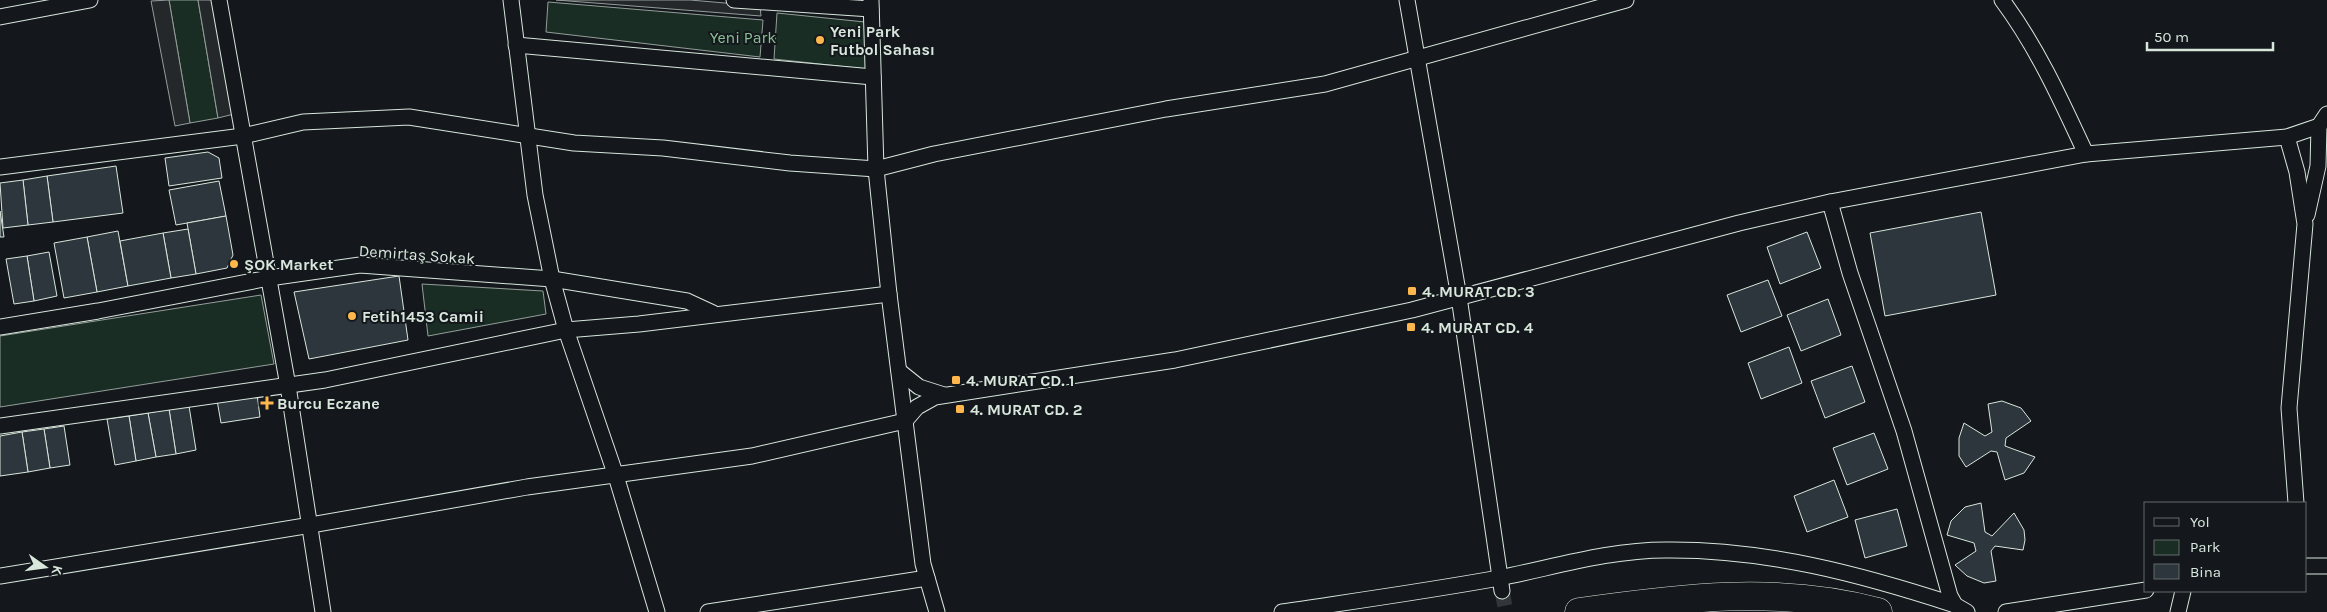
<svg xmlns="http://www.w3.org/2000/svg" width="2327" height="612" font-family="Karla,sans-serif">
<rect width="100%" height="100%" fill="#14181c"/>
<!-- green -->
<g fill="#1a2d24" stroke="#939e99">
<path d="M169,0H198L218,118L190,123Z"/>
<path d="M548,2L763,20L760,57L546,32Z"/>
<path d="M777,13L865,22L866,69L774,59Z"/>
<path d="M422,284L543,291L546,314L428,336Z"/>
<path d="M261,295L274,364L0,407V336Z"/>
</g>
<!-- parking -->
<g fill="#24282b" stroke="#939e99">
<path d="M169,0L190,123L175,126L151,1Z"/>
<path d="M198,0H214L234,114L218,118Z"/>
<path d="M556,0H690L760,6L761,16Z"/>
</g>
<!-- building -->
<g fill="#2c363c" stroke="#d8e6dc">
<path d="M208,152L219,158L222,178L169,186L165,158Z"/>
<path d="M116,166L123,213L53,222L47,176Z"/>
<path d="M47,176L53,222L28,225L23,180Z"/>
<path d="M23,180L28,225L3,228L0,183Z"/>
<path d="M219,181L226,216L176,225L169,190Z"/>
<path d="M0,211L4,237H0Z"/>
<path d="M1981,212L1996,295L1885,316L1870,233Z"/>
<path d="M226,216L233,255L227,268L196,274L187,223Z"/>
<path d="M188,229L196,274L171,278L163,233Z"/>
<path d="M118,231L128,286L97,292L87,237Z"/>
<path d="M1807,232L1821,268L1780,284L1767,247Z"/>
<path d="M163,233L171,278L128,286L120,241Z"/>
<path d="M87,237L97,292L64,298L54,243Z"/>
<path d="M49,252L57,296L34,301L27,256Z"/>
<path d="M27,256L34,301L14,304L6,259Z"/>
<path d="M399,276L408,340L309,359L294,292Z"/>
<path d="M1768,280L1782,316L1741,332L1727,295Z"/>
<path d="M1828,299L1841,335L1801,351L1787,315Z"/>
<path d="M1789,347L1802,383L1761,399L1748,363Z"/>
<path d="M1852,366L1865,402L1825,418L1811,381Z"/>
<path d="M257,394L260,417L221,423L217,400Z"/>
<path d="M2002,401L2021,408L2031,421L2006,438L2005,446L2035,457L2024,473L2005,480L1997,452L1991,451L1966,467L1959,456V438L1964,423L1985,436L1992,432L1988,404Z"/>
<path d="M189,406L196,450L176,454L169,409Z"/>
<path d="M169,409L176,454L156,457L148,413Z"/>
<path d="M148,413L156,457L136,461L129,416Z"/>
<path d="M129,416L136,461L115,465L107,419Z"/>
<path d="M64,426L70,465L50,468L44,429Z"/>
<path d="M44,429L50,468L28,472L22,432Z"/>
<path d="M22,432L28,472L0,476V436Z"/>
<path d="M1874,433L1888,469L1847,485L1833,448Z"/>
<path d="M1834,480L1848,517L1807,532L1794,496Z"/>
<path d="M1981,503L1985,532L1992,536L2014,513L2024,530L2025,540L2023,550L1995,546L1991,551L1996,581L1984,583L1967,576L1955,565L1976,551L1974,543L1947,535L1951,521L1965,507Z"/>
<path d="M1897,509L1907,546L1865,558L1855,520Z"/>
</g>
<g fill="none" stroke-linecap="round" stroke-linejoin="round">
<!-- street-tunnel -->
<path stroke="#313739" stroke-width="15" stroke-dasharray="15 8" stroke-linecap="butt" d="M1502,591L1506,612"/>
<!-- street casing -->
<g stroke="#d8e6dc" stroke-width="17">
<g id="street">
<path d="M219,0L288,386L323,612"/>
<path d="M511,0L535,195L552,279L566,330L616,476L657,612"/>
<path d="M734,0L871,9"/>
<path d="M871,0L876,169L889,294L923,564L937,612"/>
<path d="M1407,0L1459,297L1502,591"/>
<path d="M2002,0C2037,47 2061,100 2086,154"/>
<path d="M0,17L90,0"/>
<path d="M516,45L873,77"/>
<path d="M2287,137L2297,172L2305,224L2289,408L2296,503"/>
<path d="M0,167L243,136L303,122L409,117L574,143L663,148L790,163L876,169L934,154L1166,109L1325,84L1626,0"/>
<path d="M1830,202L2086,154L2287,137L2319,126L2327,114"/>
<path d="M2307,215L2318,166L2319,126"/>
<path d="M0,327L98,311L269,278L360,265L552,279L687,301L713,313"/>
<path d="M899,371L919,387L944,395"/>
<path d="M0,426L325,380L566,330L639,324L889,294"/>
<path d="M2306,566H2327"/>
<path d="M0,576L311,525L527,487L752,456L905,421L917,407L935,397L1175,360L1412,310L1739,223L1830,202L1850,273L1904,431L1950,596L1955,605L1967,612"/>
<path d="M708,612L927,578"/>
<path d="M1282,612C1355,601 1427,591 1499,578C1555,567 1609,550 1666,550C1766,549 1860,574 1955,605"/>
<path d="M2006,612L2146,590"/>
<path d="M2178,612L2183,591"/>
</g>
</g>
<!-- highway casing -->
<g stroke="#d8e6dc" stroke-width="29">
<path id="highway" d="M1579,612C1678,598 1779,585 1878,612"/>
</g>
<!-- street -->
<use href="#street" stroke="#14181c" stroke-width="15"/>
<!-- highway -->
<use href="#highway" stroke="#14181c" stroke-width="28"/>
</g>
<!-- markers -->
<g fill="#ffb74d" stroke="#14181c" stroke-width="2">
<circle cx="820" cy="40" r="5"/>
<circle cx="234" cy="264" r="5"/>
<rect x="1407" y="286" width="10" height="10" rx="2.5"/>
<circle cx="352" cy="316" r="5"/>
<rect x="1406" y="322" width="10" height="10" rx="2.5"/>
<rect x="951" y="375" width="10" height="10" rx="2.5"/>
<path d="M264.5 395.5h5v5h5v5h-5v5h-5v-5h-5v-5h5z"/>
<rect x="955" y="404" width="10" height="10" rx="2.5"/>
</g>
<g text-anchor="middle" stroke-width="4" stroke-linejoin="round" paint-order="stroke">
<!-- poi labels -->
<g font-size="16" font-weight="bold" fill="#d8e6dc" stroke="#14181c" text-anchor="start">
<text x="830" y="37">Yeni Park<tspan x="830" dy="18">Futbol Sahası</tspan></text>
<text x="244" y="270">ŞOK Market</text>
<text x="1422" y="297">4. MURAT CD. 3</text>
<text x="362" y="322">Fetih1453 Camii</text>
<text x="1421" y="333">4. MURAT CD. 4</text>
<text x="966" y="386">4. MURAT CD. 1</text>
<text x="277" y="409">Burcu Eczane</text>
<text x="970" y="415">4. MURAT CD. 2</text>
</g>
<!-- park labels -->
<g font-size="16" fill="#8ac095" stroke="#14181c">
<text x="743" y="43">Yeni Park</text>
</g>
<!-- street labels -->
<g font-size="16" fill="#d8e6dc" stroke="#14181c">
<text transform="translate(417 254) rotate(4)" y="6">Demirtaş Sokak</text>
</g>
</g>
<!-- legend -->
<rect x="2144" y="502" width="162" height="90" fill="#14181c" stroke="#626a69"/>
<rect x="2154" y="518" width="25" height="8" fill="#14181c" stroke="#626a69"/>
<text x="2190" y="527" font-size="15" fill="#d8e6dc">Yol</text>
<rect x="2154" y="540" width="25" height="15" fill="#1a2d24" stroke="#626a69"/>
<text x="2190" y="552" font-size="15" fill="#d8e6dc">Park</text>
<rect x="2154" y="564" width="25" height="15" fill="#2c363c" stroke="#626a69"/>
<text x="2190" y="577" font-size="15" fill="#d8e6dc">Bina</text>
<!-- north arrow -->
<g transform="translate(45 567) rotate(104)" stroke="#14181c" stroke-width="4" paint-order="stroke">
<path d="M0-4L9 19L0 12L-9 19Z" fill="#d8e6dc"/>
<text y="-8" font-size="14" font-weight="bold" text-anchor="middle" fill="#d8e6dc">K</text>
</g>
<!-- scale -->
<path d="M2147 42v8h126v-8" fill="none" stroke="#d8e6dc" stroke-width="2.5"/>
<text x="2154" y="42" font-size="15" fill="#d8e6dc" stroke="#14181c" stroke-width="4" paint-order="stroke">50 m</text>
</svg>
